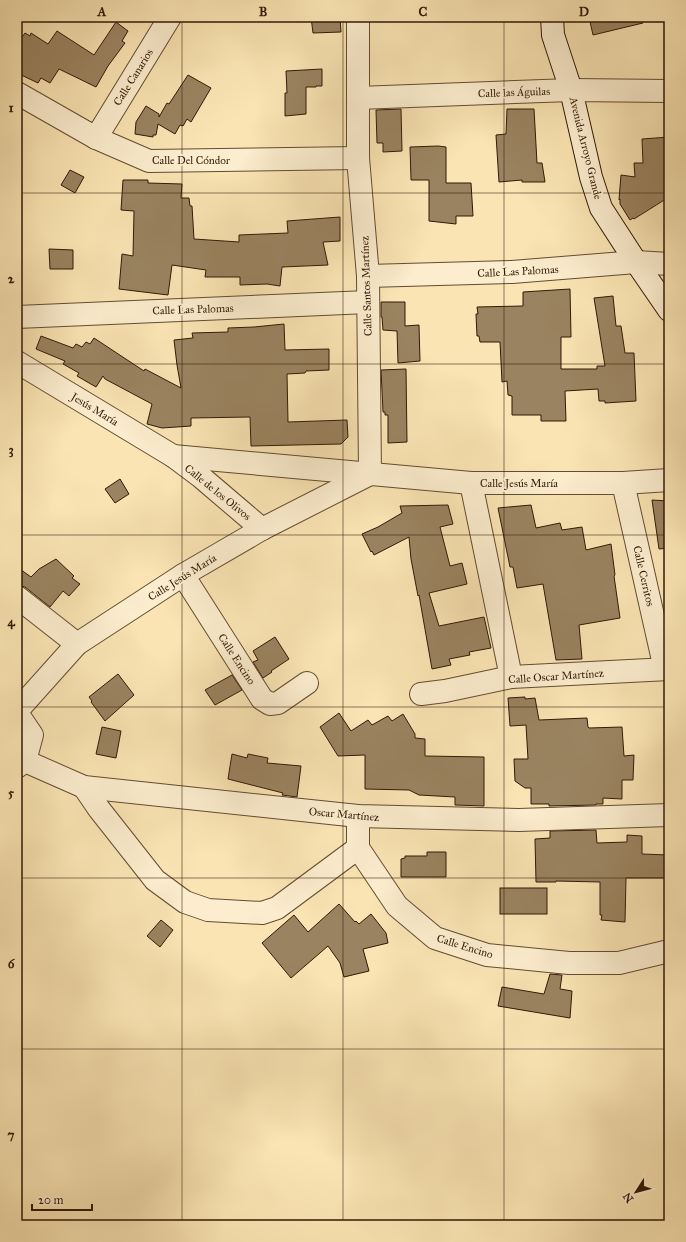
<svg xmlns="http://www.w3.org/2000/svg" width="686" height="1242" font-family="'IM FELL Great Primer',serif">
<rect width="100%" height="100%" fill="#fae4b3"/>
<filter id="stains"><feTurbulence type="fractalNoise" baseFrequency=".005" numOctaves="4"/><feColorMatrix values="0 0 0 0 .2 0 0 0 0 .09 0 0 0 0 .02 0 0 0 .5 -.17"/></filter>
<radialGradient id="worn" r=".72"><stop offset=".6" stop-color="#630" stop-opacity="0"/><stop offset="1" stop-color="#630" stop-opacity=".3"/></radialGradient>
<!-- building -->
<g fill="#9a8360" stroke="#311907">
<path d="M311,17H340L341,32L313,33Z"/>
<path d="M589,17H643V23L593,35Z"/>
<path d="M116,22L128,31L122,41L125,43L108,66L96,87L59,69L50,83L41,78L38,83L17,73V44L25,33L30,36L31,33L48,44L57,31L94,55Z"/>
<path d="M322,69V86H316V87H306V114L285,116V93H287L286,71Z"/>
<path d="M188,75L211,88L191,122L187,119L183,126L180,125L175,134L158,124L156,135H153V137L135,134L136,122L146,106L159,114V117L167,103L169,104Z"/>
<path d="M401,109L402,151L383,152V143H377L376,110Z"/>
<path d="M507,109H534L537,163H542L545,182H522V180L499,182L496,135L506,134Z"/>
<path d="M669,137V197L634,219L633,218L630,220L620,204V199L619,200L621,175L635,177L634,163H643L642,139Z"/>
<path d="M438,146L446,147V183H471L473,216H456V224L429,221V180H411L410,147Z"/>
<path d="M70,170L84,177L75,193L61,185Z"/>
<path d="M123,180H148V183L182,184L181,198H189L190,206H192L194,239L239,242V235L288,233L287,221L340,217V241L323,242L328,265L282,267L280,286L267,284L240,285V277H205L206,270L172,265L168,295L119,289L122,254L133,256L134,211L121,210Z"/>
<path d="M49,249L73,250V269H50Z"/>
<path d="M570,289L571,337H561V369H597V366H605L594,298L613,296L616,326H621L625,353H634L636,401L605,403V401H599L598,389L565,391L566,421H541V415H512V396L508,395L507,381L502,382L500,342H480L479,336H477L476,314H478L477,307L523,306V292Z"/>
<path d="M381,302H405V326L419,325L420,361L398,363L397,331L383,330L382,317H381Z"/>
<path d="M284,324L285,350L329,349V370L306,371L305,373L287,374L288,422L347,420L348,437L341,444L251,446L250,417L191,418V426L162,428L147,424L152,404L105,379L103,376L96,387L77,376L79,373L63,364L65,361L36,349L41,336L73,348L76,344L82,347L86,342L90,344L94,338L144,371L145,369L181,388L177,365L174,340L193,338L192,333L228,332V328L254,327Z"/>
<path d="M406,369L407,442L388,443V415H385V412H383L381,370Z"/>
<path d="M120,479L129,494L115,503L105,489Z"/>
<path d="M652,500L669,501V548L659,549Z"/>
<path d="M448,505L453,524L440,527L450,566L462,563L467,584L429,593L439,626L484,617L491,648L469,652L470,655L449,659L451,665L432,669L419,595L418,596L411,559L409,537L374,555L372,551L371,552L362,534L378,527L402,513L400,506Z"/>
<path d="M531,505L536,528L560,523L562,530L582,527L586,550L611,544L615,575L614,576L620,618L579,625L582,659L556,660L543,584L517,588L513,567H510L498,508Z"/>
<path d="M56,559L74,576L72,578L80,584L69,596L63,591L50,607L25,587L17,585V567L31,577L39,569Z"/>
<path d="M275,637L289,659L271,671L272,672L263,678L253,662L258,660L253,651Z"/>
<path d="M118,674L134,695L105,721L91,702L92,701L89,697Z"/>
<path d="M232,675L242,690L215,705L205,690Z"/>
<path d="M525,697V699L535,698L539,720L587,718L588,727L589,728L622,727L624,756L634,755L633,780H622V799L603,798V804H596V805L549,806V804H531V788H525L515,781L514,759H528L526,725L510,726L508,698Z"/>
<path d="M339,713L351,731L368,720L372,725L388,716L392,721L403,714L415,734V738L425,739V756L484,757V806L455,805V797L419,795L409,790L365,789V755L338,756L320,727Z"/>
<path d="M102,727L121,731L116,758L96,754Z"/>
<path d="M232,754L247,758L248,754L268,758L267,763L301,766L297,797L282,795L283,793L228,779Z"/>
<path d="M596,830L597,843L627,842V835L642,836V854L669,855V878H626L625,922L601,920L602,915H600V882L556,881V882H536L535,839L550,838V831Z"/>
<path d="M427,852H446V877H401V859L405,858V856H427Z"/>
<rect x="500" y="888" width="47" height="26"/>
<path d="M339,904L355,922L356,921L359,924L371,914L386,933L388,943L363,949L369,971L344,977L340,963L328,946L291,978L262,943L294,915L308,932Z"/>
<path d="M161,920L173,930L160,947L147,936Z"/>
<path d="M550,974L562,975L560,989L572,991L570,1018L498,1006L502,987L544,994Z"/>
</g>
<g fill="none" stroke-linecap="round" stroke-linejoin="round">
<!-- street casing -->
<g stroke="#634c32" stroke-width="24">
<g id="street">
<path d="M17,93L96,138L149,161L358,158"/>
<path d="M358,98L571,90L669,91"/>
<path d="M96,138L170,17"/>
<path d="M368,276L512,272L636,262L669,264"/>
<path d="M17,317L368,302"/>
<path d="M17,362L173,456L201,477L262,529"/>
<path d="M173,456L471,483H623L669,480"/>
<path d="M471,483L511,677"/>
<path d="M623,483L665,669"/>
<path d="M183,575L262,699L270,704L278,703L307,683"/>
<path d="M17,597L77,644"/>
<path d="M421,694L445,691L511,677L669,669"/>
<path d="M17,711L77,644L183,575L262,529L370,474L368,276L358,158V17"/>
<path d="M17,713L32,735L25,761L17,767"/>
<path d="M25,761L84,787L358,816L519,820L669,815"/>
<path d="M84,787L99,809L155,880L185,902L208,910L262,913L277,908L358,848"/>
<path d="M358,816V848L397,906L435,938L487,955L569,963H619L669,951"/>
</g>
</g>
<!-- secondary casing -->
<g stroke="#311907" stroke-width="24">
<path id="secondary" d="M552,17L553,35L571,90L591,177L601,208L636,262L669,310"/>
</g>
<!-- street -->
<use href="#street" stroke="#fcedce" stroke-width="22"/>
<!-- secondary -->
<use href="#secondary" stroke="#fcedce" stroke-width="22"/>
</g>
<!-- grid -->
<path fill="none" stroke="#311907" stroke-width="1" stroke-opacity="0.55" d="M182,17V1225M343,17V1225M504,17V1225M17,193H669M17,364H669M17,535H669M17,707H669M17,878H669M17,1049H669"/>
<g text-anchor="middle" stroke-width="3.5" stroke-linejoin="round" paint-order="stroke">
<!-- street labels -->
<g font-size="11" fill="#311907" stroke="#fcedce">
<text transform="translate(133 77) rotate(-58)" y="4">Calle Canarios</text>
<text transform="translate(514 92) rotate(-2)" y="4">Calle las Águilas</text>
<text transform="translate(586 148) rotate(76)" y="4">Avenida Arroyo Grande</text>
<text x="191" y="164">Calle Del Cóndor</text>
<text transform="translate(518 271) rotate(-3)" y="4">Calle Las Palomas</text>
<text transform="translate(366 286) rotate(-92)" y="4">Calle Santos Martínez</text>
<text transform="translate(193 309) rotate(-2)" y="4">Calle Las Palomas</text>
<text transform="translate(95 409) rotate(31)" y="4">Jesús María</text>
<text x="519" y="487">Calle Jesús María</text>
<text transform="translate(218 492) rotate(39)" y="4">Calle de los Olivos</text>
<text transform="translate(644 576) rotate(77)" y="4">Calle Cerritos</text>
<text transform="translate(182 577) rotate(-32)" y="4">Calle Jesús María</text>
<text transform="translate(237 659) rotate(57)" y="4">Calle Encino</text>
<text transform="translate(556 676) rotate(-4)" y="4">Calle Oscar Martínez</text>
<text transform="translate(344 814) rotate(5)" y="4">Oscar Martínez</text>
<text transform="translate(465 946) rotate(17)" y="4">Calle Encino</text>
</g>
</g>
<!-- margin -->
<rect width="686" height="1242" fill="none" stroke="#fae4b3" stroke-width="44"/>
<!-- north arrow -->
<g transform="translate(636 1192) rotate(234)" stroke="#fcedce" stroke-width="3" paint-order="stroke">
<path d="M0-3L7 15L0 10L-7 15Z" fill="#311907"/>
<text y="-6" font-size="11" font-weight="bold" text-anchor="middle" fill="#311907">N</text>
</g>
<!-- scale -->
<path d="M32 1204v6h60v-6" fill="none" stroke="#311907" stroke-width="2"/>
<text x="38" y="1204" font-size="12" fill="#311907" stroke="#fcedce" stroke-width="3" paint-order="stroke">20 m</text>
<rect x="22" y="22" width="642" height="1198" fill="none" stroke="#311907" stroke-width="1.5"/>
<g font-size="13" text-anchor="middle" font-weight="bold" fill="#311907">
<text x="102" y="16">A</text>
<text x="263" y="16">B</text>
<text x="423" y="16">C</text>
<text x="584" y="16">D</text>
<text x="11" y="112">1</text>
<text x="11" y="283">2</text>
<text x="11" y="454">3</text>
<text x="11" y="626">4</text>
<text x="11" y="797">5</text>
<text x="11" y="968">6</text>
<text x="11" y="1139">7</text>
</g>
<rect width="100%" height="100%" filter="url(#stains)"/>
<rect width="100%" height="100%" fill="url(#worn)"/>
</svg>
